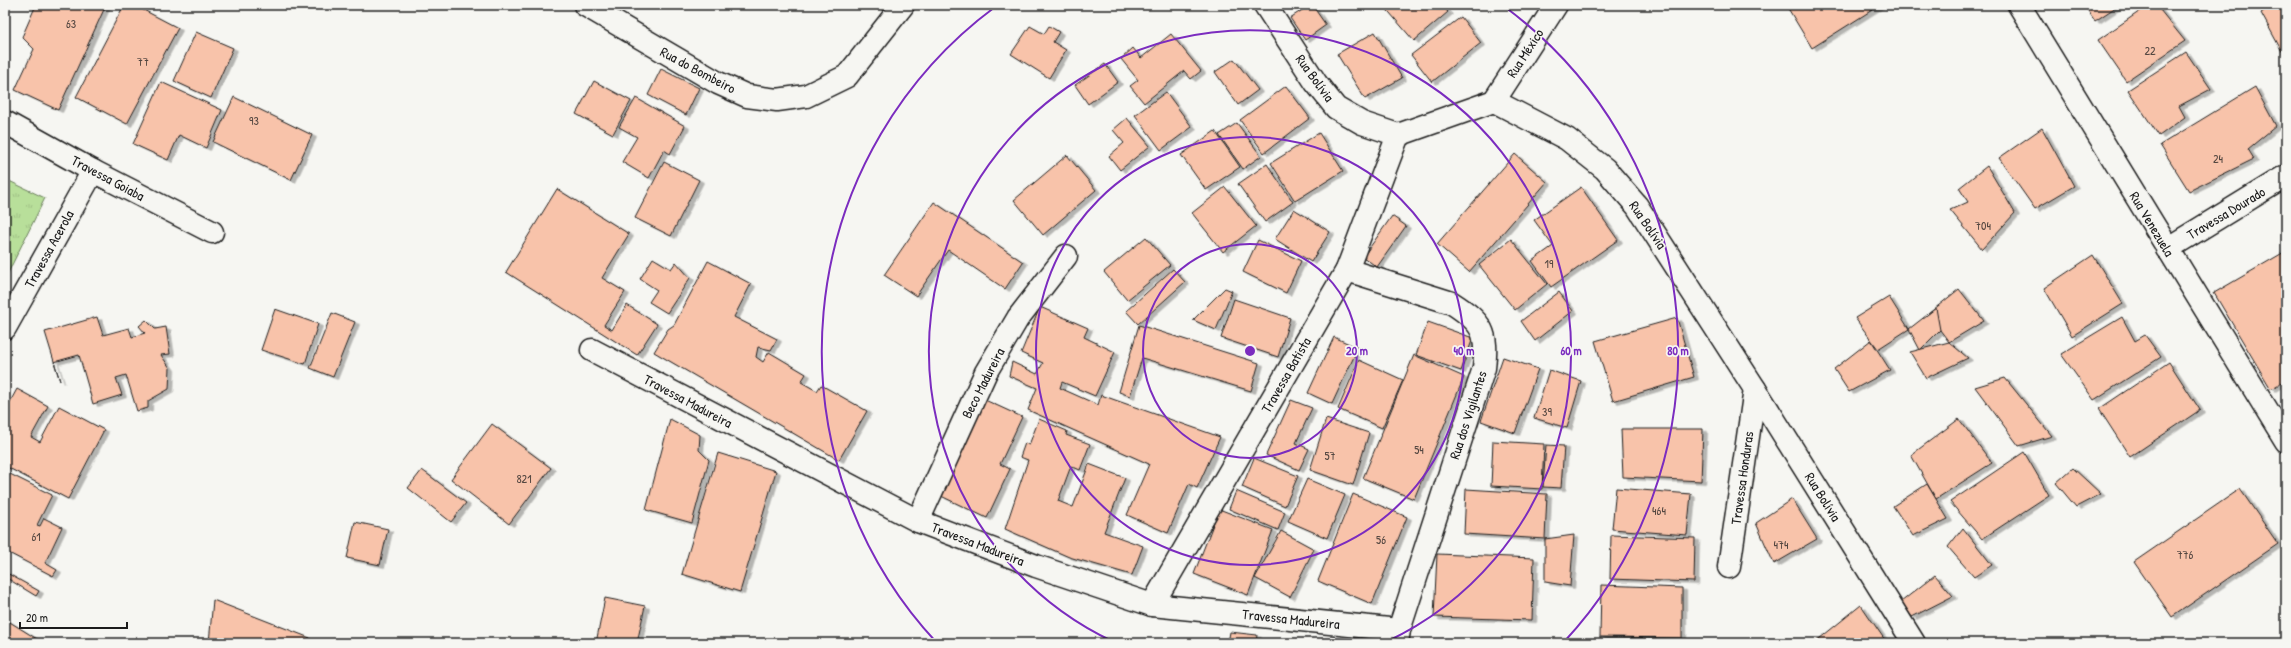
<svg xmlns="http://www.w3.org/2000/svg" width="2291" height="648" font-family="'Patrick Hand',sans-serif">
<defs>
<pattern id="park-tufts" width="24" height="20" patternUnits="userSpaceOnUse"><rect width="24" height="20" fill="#b8df9a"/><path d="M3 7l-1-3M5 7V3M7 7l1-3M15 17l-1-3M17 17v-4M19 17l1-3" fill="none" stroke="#9ebf84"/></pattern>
<filter id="shadow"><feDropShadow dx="4.5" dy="2.5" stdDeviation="0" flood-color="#0004"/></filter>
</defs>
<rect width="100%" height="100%" fill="#f6f6f2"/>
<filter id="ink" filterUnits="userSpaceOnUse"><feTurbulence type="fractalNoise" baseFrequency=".025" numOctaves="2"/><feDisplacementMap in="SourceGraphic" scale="8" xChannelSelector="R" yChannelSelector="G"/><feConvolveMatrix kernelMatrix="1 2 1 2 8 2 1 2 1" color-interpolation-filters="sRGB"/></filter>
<g filter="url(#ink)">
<!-- park -->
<path fill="url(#park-tufts)" stroke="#6a7e5b" d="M5,179L45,198L5,279Z"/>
<!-- building -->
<g fill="#f8c3aa" stroke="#1c1c1c" filter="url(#shadow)">
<path d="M36,5H106L58,110L15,90L34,49L22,37Z"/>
<path d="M124,5H134L178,28L127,124L76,97Z"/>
<path d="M1310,5H1312L1326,25L1305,40L1290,18Z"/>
<path d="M1383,5H1441L1448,12L1414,41Z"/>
<path d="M1786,5H1880L1812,48Z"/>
<path d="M2084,5H2119L2095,21Z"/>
<path d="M2149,5H2156L2185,41L2126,81L2098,40Z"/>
<path d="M2272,5H2286L2285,57L2261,13Z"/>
<path d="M1461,17L1481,43L1432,82L1411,55Z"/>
<path d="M1030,26L1044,34L1049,26L1059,32L1053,42L1066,50L1049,78L1011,54Z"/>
<path d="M196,32L233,48L211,98L174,81Z"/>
<path d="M1375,32L1402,78L1365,99L1337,54Z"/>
<path d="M1171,34L1201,71L1191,79L1184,71L1144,103L1130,86L1138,80L1121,59L1133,48L1141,58Z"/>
<path d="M2186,52L2211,89L2179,106L2185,117L2159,136L2128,90Z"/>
<path d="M1234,59L1258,90L1238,105L1215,72Z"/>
<path d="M1105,64L1118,82L1088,104L1075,85Z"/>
<path d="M661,69L699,88L686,115L648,95Z"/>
<path d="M594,81L631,101L613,134L576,114Z"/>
<path d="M161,82L222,110L206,148L179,135L168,160L133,144Z"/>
<path d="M1286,86L1310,118L1264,153L1240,120Z"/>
<path d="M2255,87L2276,126L2248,149L2254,159L2189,191L2160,145Z"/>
<path d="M1166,92L1192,127L1161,150L1135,115Z"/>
<path d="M234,97L312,135L291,180L213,142Z"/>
<path d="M636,98L685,126L670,154L664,150L649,178L622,162L637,137L619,127Z"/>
<path d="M1127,118L1150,146L1120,170L1109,156L1124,143L1113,130Z"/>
<path d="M1237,123L1261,156L1243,169L1219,135Z"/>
<path d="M2042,128L2074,186L2035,209L1999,158Z"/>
<path d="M1215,131L1240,167L1206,190L1181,155Z"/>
<path d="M1319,133L1343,171L1295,201L1271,163Z"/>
<path d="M1515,154L1547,182L1469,272L1437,244Z"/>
<path d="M1067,155L1096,190L1043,235L1014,200Z"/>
<path d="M664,162L699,180L671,236L635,218Z"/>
<path d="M1267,164L1293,202L1265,222L1238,184Z"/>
<path d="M1987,166L2015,213L1982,249L1950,210L1968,202L1959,188Z"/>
<path d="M1225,187L1256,226L1223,252L1192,213Z"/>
<path d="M1581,187L1618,240L1551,287L1532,261L1553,246L1534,220Z"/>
<path d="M557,189L629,234L602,278L625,292L604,325L612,330L627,305L657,324L637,355L506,272Z"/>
<path d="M934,202L1023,262L1005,289L948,250L916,296L884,275Z"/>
<path d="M1294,209L1330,232L1311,262L1275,239Z"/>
<path d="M1392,216L1406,226L1377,267L1363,257Z"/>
<path d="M1146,237L1170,265L1127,300L1104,272Z"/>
<path d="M1511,239L1547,284L1515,310L1479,265Z"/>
<path d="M1258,240L1301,261L1286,293L1243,272Z"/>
<path d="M2286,251V380L2271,389L2214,293Z"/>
<path d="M2093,255L2123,304L2072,336L2044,288Z"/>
<path d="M653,258L671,269L676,262L690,278L667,313L649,302L657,290L640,279Z"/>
<path d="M708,261L751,284L734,317L777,339L771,350L758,347L756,357L763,362L769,352L806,374L801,382L817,391L821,385L867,411L839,460L654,352L668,329L674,325Z"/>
<path d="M1173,269L1185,282L1138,324L1126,311Z"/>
<path d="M1225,288L1232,291L1216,330L1193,320Z"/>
<path d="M1959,289L1984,321L1949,342L1928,314Z"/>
<path d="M1559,292L1573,311L1535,341L1521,321Z"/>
<path d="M1889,297L1909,329L1878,349L1855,318Z"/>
<path d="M1234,299L1290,318L1278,357L1221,338Z"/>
<path d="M1040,307L1088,328L1084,337L1115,352L1095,396L1062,382L1060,388L1098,405L1101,395L1220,437L1197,488L1189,484L1168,533L1127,515L1149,464L1028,410L1037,388L1009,376L1012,362L1037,374L1043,363L1021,353Z"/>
<path d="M1936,308L1940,330L1920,350L1909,329Z"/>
<path d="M275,309L318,324L305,364L261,350Z"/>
<path d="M332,313L355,322L333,377L310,368Z"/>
<path d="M97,317L103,335L129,328L132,337L145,333L139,326L146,320L155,329L166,327L170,354L161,355L170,368L169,389L148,401V408L137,411L126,375L116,378L122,395L93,404L79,355L54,362L60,381L45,332Z"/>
<path d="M2122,317L2135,341L2145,335L2161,357L2094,400L2061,354Z"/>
<path d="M1677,318L1694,377L1613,401L1595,341Z"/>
<path d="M1428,322L1473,338L1461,371L1416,355Z"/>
<path d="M1139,325L1259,363L1251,391L1142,358L1130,396L1119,392Z"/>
<path d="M1334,337L1358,348L1332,404L1308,393Z"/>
<path d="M1871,340L1890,370L1849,392L1834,369Z"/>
<path d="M1949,342L1968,358L1926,378L1910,352Z"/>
<path d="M1414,355L1464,377L1414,499L1363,478Z"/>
<path d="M1503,357L1538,369L1515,433L1481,421Z"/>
<path d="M1359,360L1403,380L1382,428L1338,409Z"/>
<path d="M2169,362L2200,410L2130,457L2099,409Z"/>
<path d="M1549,370L1581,381L1567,428L1534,418Z"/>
<path d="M2005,378L2052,436L2019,446L1975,387Z"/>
<path d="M17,389L48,406L31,437L40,442L59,406L104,430L68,499L5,466V411Z"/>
<path d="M985,400L1022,417L1000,464L1010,469L987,518L941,496Z"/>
<path d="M1291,400L1312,408L1296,443L1309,449L1299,470L1266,455Z"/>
<path d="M670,419L700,435L699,450L709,460L692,523L646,510Z"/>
<path d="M1039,419L1067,431L1066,435L1090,444L1080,470L1071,466L1058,501L1073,507L1089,464L1125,478L1104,532L1143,546L1132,575L1069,557L1005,529L1028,460L1020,457L1025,443L1029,445Z"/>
<path d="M1326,419L1369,433L1353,485L1310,470Z"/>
<path d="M1959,419L1992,463L1936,499L1911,455Z"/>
<path d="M492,424L551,468L509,524L451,479Z"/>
<path d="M1621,429H1703L1701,481L1623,477Z"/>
<path d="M1493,441L1544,444L1542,489L1491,486Z"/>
<path d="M1546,445L1564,446L1561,488L1543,487Z"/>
<path d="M2024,452L2049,495L1982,539L1950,502Z"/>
<path d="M718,453L776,471L740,592L682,574Z"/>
<path d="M1254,458L1298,476L1285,506L1242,487Z"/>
<path d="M2073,468L2101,494L2076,507L2056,483Z"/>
<path d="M422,470L466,503L451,522L408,488Z"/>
<path d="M10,474L52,495L37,525L40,526L44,518L62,527L45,563L57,570L53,576L5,551V483Z"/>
<path d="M1307,479L1345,495L1327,538L1288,521Z"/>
<path d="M1927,484L1948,519L1913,536L1893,506Z"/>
<path d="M1616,488L1691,494L1687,535L1612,529Z"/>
<path d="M1466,489L1547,494L1545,539L1464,534Z"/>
<path d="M2240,489L2278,544L2172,617L2134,562Z"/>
<path d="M1236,491L1285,512L1278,530L1229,509Z"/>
<path d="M1353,494L1407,517L1372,604L1318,581Z"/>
<path d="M1792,499L1817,539L1774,564L1756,523Z"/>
<path d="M1219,509L1273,530L1248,595L1194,574Z"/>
<path d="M355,522L388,529L380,565L347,558Z"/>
<path d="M1963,528L1992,565L1974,577L1948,547Z"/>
<path d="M1281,531L1314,549L1290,597L1255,578Z"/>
<path d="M1574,535L1570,586L1545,582V539Z"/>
<path d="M1611,535L1695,538L1694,582L1610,579Z"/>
<path d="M1437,554L1534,558L1532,620L1434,617Z"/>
<path d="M5,572L39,591L36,596L5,577Z"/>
<path d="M1935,575L1953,596L1912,617L1901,602Z"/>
<path d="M1601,585L1682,588V638L1600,637Z"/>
<path d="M605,598L645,606L637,643H596Z"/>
<path d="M213,600L310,638L305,643H209Z"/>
<path d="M1861,605L1887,643H1814Z"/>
<path d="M5,619L37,639L35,643H5Z"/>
<path d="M1230,632L1257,635L1256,643H1228Z"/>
<path d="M1518,640L1567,641V643H1518Z"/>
<path d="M1607,640L1635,643H1607Z"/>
</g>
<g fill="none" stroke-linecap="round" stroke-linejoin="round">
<!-- street casing -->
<g stroke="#1c1c1c" stroke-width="25">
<g id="street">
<path d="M585,5L718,83L747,96L777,100L806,96L847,76L903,5"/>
<path d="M1265,5L1316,83L1336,108L1362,123L1398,135L1494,101L1567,139L1605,169L1637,206L1755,389L1914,643"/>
<path d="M2019,5L2286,441"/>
<path d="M1494,101L1556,5"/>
<path d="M5,122L93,171L212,232"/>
<path d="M2167,249L2286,176"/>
<path d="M1347,270L1452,303C1483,323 1488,332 1484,368L1399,630L1397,643"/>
<path d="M5,328L93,171"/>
<path d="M592,350L918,521L1036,566L1152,605L1399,630"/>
<path d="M918,521L986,372L1018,318L1066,256"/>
<path d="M1729,567L1755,389"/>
<path d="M1152,605L1347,270L1398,135"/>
</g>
</g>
<!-- street -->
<use href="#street" stroke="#f6f6f2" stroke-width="22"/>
</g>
</g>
<!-- distance rings -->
<g fill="none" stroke="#7b2cbf" stroke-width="2">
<circle cx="1250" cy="351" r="107"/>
<circle cx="1250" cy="351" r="214"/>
<path d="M1114 642A321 321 0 1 1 1386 642"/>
<path d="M937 643A428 428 0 0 1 995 7M1505 7A428 428 0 0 1 1563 643"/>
</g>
<g text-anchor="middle" stroke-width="3.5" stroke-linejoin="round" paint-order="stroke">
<!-- number labels -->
<g font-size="12" fill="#534640">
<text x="71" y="28">63</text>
<text x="2150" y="55">22</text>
<text x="143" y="66">77</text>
<text x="254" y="125">93</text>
<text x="2218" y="163">24</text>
<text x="1983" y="230">704</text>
<text x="1549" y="268">19</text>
<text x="1547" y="416">39</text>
<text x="1419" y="454">54</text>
<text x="1330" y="460">57</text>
<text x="524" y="483">821</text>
<text x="1659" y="515">464</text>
<text x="36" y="541">61</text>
<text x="1381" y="544">56</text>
<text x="1781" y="549">474</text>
<text x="2185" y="559">776</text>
</g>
<!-- street labels -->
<g font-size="14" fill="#1c1c1c" stroke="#f6f6f2">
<text transform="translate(1525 53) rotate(-57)" y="5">Rua México</text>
<text transform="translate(698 70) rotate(28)" y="5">Rua do Bombeiro</text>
<text transform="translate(1315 78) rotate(54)" y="5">Rua Bolívia</text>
<text transform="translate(108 178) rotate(28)" y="5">Travessa Goiaba</text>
<text transform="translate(2226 213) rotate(-31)" y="5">Travessa Dourado</text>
<text transform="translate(2152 224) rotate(59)" y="5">Rua Venezuela</text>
<text transform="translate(1648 225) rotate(56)" y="5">Rua Bolívia</text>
<text transform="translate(49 249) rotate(-61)" y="5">Travessa Acerola</text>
<text transform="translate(1286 375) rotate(-60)" y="5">Travessa Batista</text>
<text transform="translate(983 383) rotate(-63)" y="5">Beco Madureira</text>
<text transform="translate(688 401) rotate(28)" y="5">Travessa Madureira</text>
<text transform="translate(1468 415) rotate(-72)" y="5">Rua dos Vigilantes</text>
<text transform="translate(1742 478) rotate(-82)" y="5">Travessa Honduras</text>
<text transform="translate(1823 497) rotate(58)" y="5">Rua Bolívia</text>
<text transform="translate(978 544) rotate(21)" y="5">Travessa Madureira</text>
<text transform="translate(1291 619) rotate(6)" y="5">Travessa Madureira</text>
</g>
</g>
<circle cx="1250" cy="351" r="6" fill="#7b2cbf" stroke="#f6f6f2" stroke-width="2"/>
<g font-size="12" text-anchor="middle" font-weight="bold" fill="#7b2cbf" stroke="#f6f6f2" stroke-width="3.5" stroke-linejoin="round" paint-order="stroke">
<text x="1357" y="355">20 m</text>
<text x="1464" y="355">40 m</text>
<text x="1571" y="355">60 m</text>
<text x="1678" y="355">80 m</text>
</g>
<!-- margin -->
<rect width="2291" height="648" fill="none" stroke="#f6f6f2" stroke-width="20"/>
<rect x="10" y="10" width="2271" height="628" fill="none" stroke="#1c1c1c" stroke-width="1.5" filter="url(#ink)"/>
<!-- scale -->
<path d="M20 622v6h107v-6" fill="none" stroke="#1c1c1c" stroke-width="2"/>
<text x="26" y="622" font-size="12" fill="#1c1c1c" stroke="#f6f6f2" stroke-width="3" paint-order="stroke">20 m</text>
</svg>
